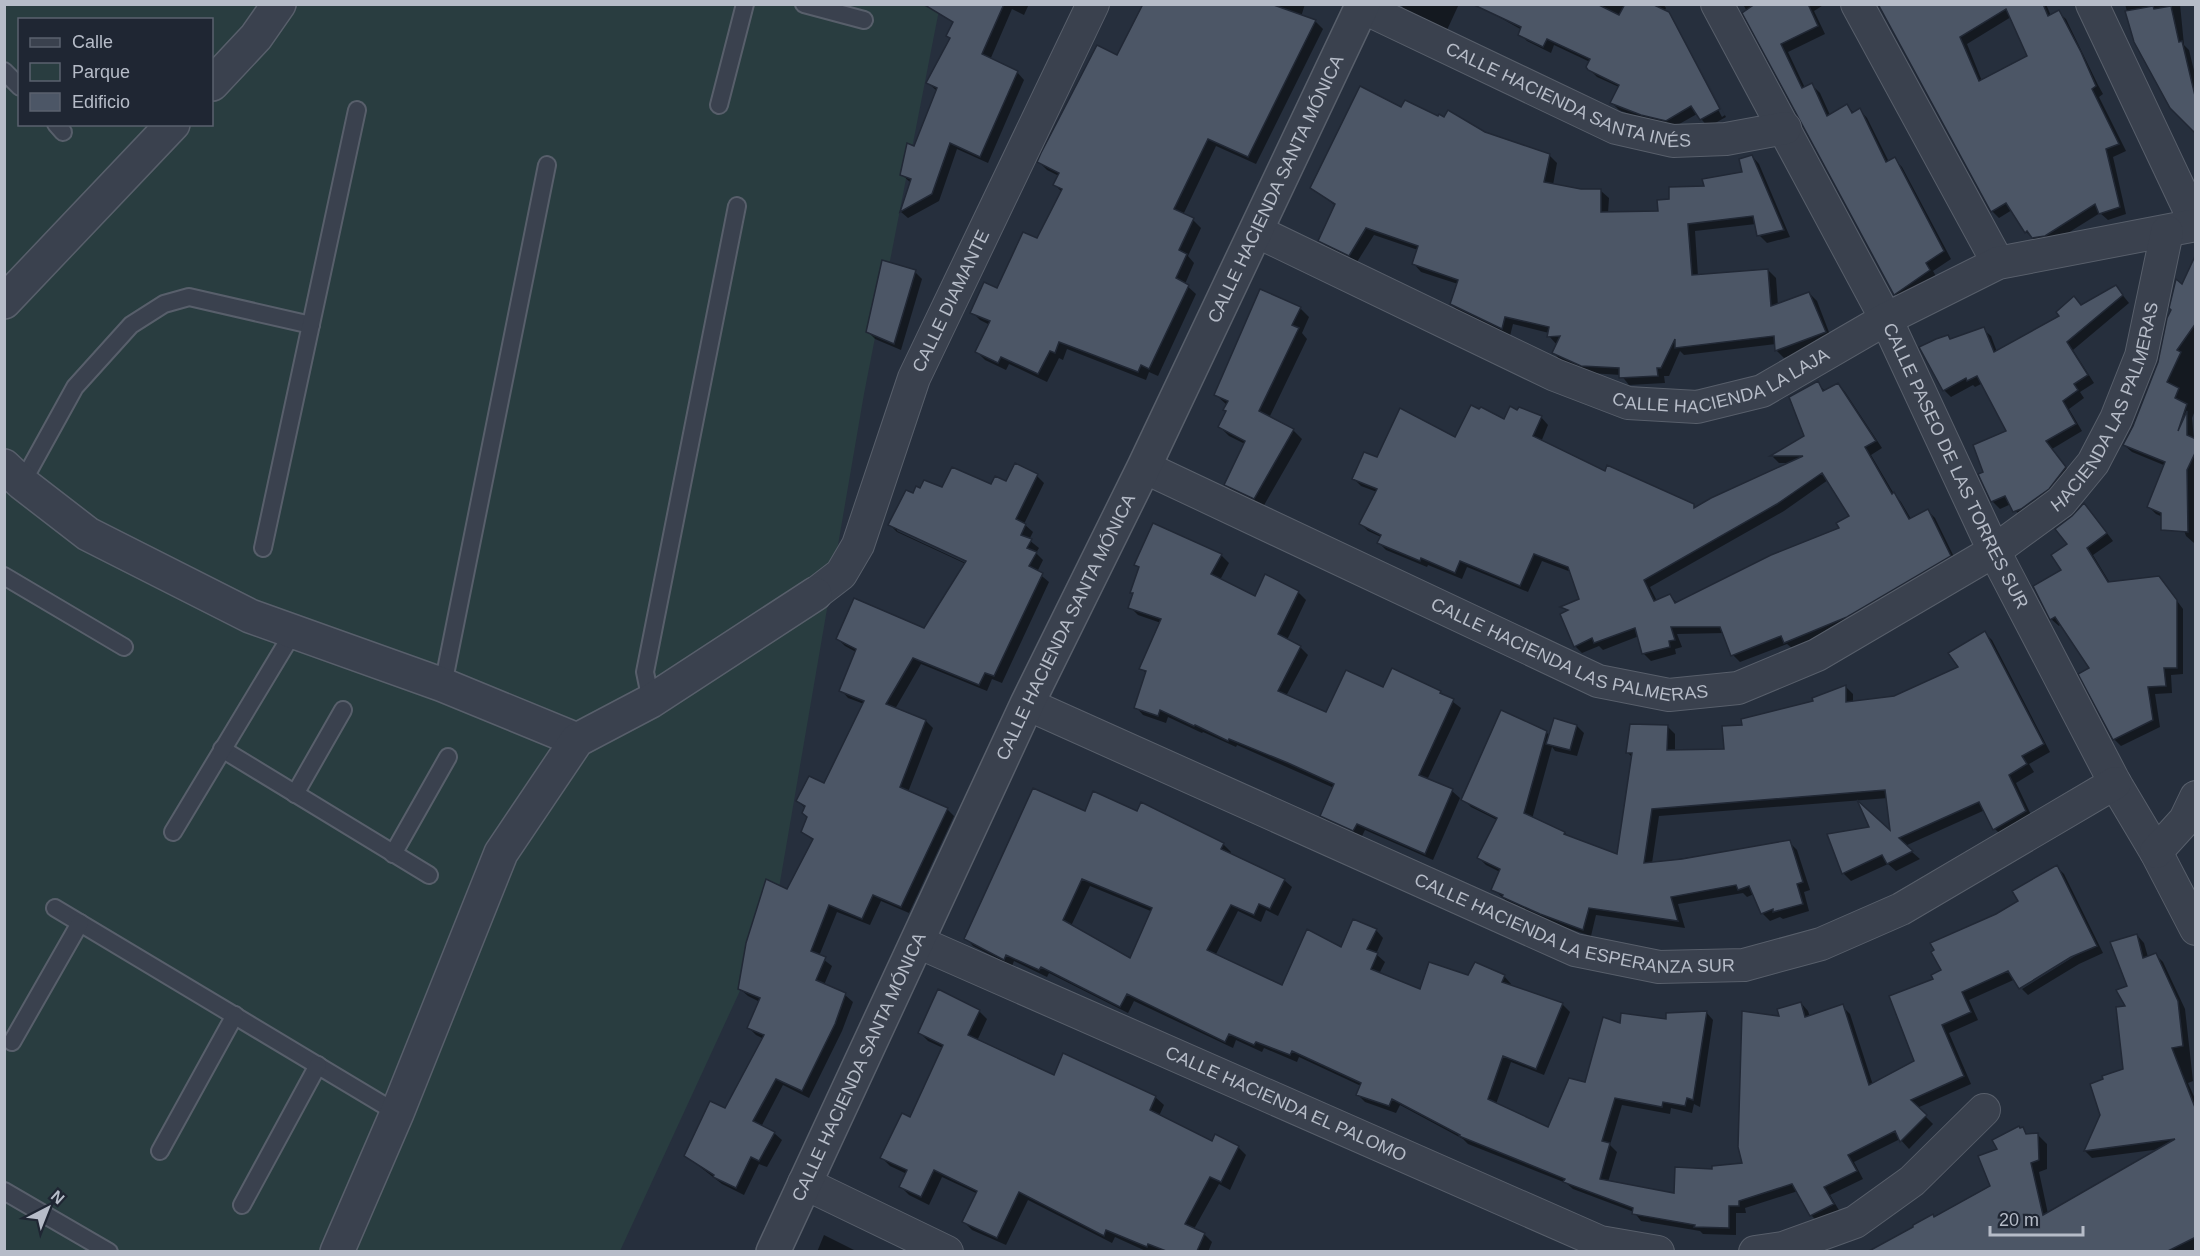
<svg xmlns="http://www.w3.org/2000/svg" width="2200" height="1256" font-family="Arial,sans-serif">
<rect width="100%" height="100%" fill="#262f3d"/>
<!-- green -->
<path fill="#293d40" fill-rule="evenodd" d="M5,5H940L864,394L774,917L620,1251L5,1252ZM20,20H212V124H20Z"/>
<!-- shadow -->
<g fill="#0007" fill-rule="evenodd">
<path d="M960,4H1029L1024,15L1012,9L990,60L1017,72L1024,80L988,163L957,149L939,201L908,218L901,212L911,183L901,174L915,148L937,91L928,83L951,39Z"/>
<path d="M1156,4H1305L1301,17L1315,21L1323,29L1256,164L1216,146L1183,215L1193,220L1201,228L1188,256L1194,263L1185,284L1196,294L1158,376L1149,372L1146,380L1067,349L1063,360L1059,358L1047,382L1009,364L1006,370L985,360L977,352L990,325L980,320L972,312L998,290L1038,240L1062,192L1055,185L1059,176L1047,170L1039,162Z"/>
<path d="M1400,4H1459L1447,30L1406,11Z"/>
<path d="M1476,4H1663L1666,8L1664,12L1669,17L1722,117L1725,115L1675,21L1726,117L1708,127L1697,114L1674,127L1649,122L1619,110L1612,103L1619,87L1597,77L1589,69L1590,62L1554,45L1551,53L1527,41L1520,34L1522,30Z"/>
<path d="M1743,4H1825L1814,11L1825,34L1788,52L1805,88L1812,85L1820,93L1830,115L1847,106L1854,113L1860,110L1867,118L1889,162L1894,159L1902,167L1951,259L1933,271L1937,278L1903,302L1895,294Z"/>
<path d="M1879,4H2046L2051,16L2058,12L2066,19L2098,85L2103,94L2099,97L2126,151L2113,157L2126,214L2108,220L2100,213L2052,243L2041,245L2026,232L2012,210L1999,218L1992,211ZM2011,17L2029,56L1982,81L1967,44Z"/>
<path d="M2125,4H2180L2184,45L2189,50L2196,79V124L2135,42Z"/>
<path d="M1402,109L1439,118L1549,155L1557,163L1553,185L1581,190L1601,191L1609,198L1608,213L1659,212L1671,200L1744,174L1752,156L1759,164L1790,237L1767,243L1759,235L1756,224L1695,231L1698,276L1768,270L1776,278L1778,306L1809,293L1817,301L1832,340L1784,358L1776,350V344L1684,355L1680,351L1669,376H1664L1665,383L1629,385L1621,375L1590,373L1561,361L1554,353L1557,345L1549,336V333L1513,324L1510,336L1459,312L1451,304L1458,284L1421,272L1414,264L1418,250L1374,235L1357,262L1327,248L1320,240L1336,206L1312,188Z"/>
<path d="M915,272L922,279L901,350L875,339L868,332Z"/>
<path d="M2196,281V408L2192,418L2194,439L2196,440L2194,543L2186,536L2178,513L2174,522L2156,514L2149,507L2166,466L2132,452L2124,445Z"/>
<path d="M2116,287L2129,303L2073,350L2094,383L2080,392L2084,398L2069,409L2082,431L2052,449L2072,475L2022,519L2011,504L2000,509L1992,501L1980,475L1985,472L2009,431L1983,383L1975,387L1973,385L1951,397L1944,390L1952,341L1983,329L1991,336L1997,352Z"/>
<path d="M1300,308L1309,317L1302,333L1307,339L1269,418L1293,430L1302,439L1263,507L1235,494L1226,485L1245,444L1229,436L1220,427L1228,412L1227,405L1216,395Z"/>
<path d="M1817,383L1825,391L1838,384L1845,392L1882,448L1871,455L1894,494L1901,502L1911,519L1927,510L1935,518L1957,563L1854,623L1793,649L1787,644L1740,662L1733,655L1725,633L1677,634L1682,647L1675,649L1676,654L1651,661L1644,654L1639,636L1603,650L1599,646L1582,653L1575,646L1568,612L1563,607L1581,599L1571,572L1542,561L1528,592L1467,567L1462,579L1428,565L1427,567L1386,550L1379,543L1381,537L1368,531L1361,524L1377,492L1361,486L1353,478L1377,459L1455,439L1505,421L1541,417L1548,425L1541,442L1605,473L1693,505L1696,509L1792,463H1779L1773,457L1806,436ZM1828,480L1851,517L1842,529L1677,603L1670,596L1657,601L1650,587L1784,511Z"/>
<path d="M1037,476L1044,483L1024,524L1033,532L1029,540L1039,548L1036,553L1043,560L1037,572L1049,582L1002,683L992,679L987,691L921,664L895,709L926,721L933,728L908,792L947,809L954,816L909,913L881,901L870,925L837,912L819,956L832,966L824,985L845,995L853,1002L842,1031L809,1098L783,1085L761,1127L774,1133L782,1140L767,1167L759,1164L744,1195L722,1184L686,1156L726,1110L764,1039L756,1035L749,1028L760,1002L748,996L740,989L814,841L803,832L808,818L806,809L798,801L825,785L864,704L848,698L841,690L856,652L845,646L838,639L924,630L966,564L897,532L890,525L913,495L943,489L991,486ZM897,527L974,563L972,566L897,531Z"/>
<path d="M2091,512L2113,541L2093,555L2110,583L2166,586L2183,609V674L2171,675L2172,693L2155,694L2160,727L2121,746L2114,739L2092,669L2061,624L2059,626L2051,619L2070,544Z"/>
<path d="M1154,525L1222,556L1229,563L1220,580L1256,598L1298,592L1306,600L1287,640L1300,647L1308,655L1286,696L1327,714L1384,689L1440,692L1461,708L1427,780L1452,791L1460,798L1433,860L1365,830L1361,838L1329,823L1322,815L1334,788L1237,745L1236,747L1203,732L1202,733L1168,717L1166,723L1143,715L1136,707L1147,674L1141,668L1161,623L1138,615L1130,607L1134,595L1132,592L1140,568L1136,564Z"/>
<path d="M1985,633L1992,640L2050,752L2029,764L2034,772L2016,783L2033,819L2002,836L1995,829L1985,810L1905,846L1920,859L1896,871L1888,864L1851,881L1843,873L1892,834L1888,798L1659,816L1652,863L1789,842L1797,850L1810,890L1804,892L1809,911L1783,919L1780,917L1770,921L1762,913L1754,894L1747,897L1743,893L1678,904L1685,928L1596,915L1591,936L1549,922L1511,905L1493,889L1500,872L1486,865L1479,858L1497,820L1471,807L1463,799L1546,732L1550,736L1577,726L1584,733L1577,756L1555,751L1552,747L1532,819L1565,833L1569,837L1618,856L1633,758L1628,753L1667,726L1675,734V751L1725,750L1743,726L1815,702L1846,687L1853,694V702L1895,698L1960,668Z"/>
<path d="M1086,813H1137L1223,844L1231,852L1230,854L1284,880L1292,887L1278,916L1266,910L1261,922L1238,911L1215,956L1283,987L1341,949L1376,930L1383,938L1376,954L1385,962L1379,974L1421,991L1469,977L1504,976L1511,984L1510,986L1562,1004L1570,1012L1544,1075L1511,1062L1496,1104L1549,1129L1587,1084L1621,1025L1668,1021L1706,1012L1713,1020L1700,1107L1694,1104L1692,1113L1671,1108L1670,1114L1622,1105L1610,1145L1617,1152L1608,1182L1675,1194L1714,1171L1744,1165L1781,1018L1801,1003L1808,1011L1810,1017L1842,1006L1850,1014L1873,1085L1916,1062L1935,980L1997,915L2020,901L2057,867L2064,874L2103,953L2079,964L2028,995L2022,989L2078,954L2076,952L1969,1000L1978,1020L1949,1033L1971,1084L1917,1108L1933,1124L1909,1149L1900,1139L1854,1162L1863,1179L1830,1195L1840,1212L1818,1222L1811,1215L1798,1191L1745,1208L1746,1213H1736V1235L1703,1234L1700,1231L1641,1221L1634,1212L1573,1189L1566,1183L1468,1144L1463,1139L1400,1105L1396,1113L1365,1102L1357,1094L1361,1086L1299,1057L1297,1062L1264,1048L1262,1052L1236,1040L1233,1048L1134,1001L1128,1013L1049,973L1047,977L1014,961L1012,966L973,946L966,938ZM1090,886L1153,912L1131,960L1071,926Z"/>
<path d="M2137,935L2144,943L2148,957L2155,954L2163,962L2185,1009L2193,1081L2188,1083L2196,1101V1249L2191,1252H2086L2126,1228L2161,1149L2092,1158L2085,1151L2101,1115L2125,1070L2127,1007Z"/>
<path d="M979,1011L987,1019L977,1041L1055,1077L1155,1097L1164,1105L1159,1116L1213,1143L1238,1147L1246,1155L1230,1190L1219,1184L1194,1229L1204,1234L1212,1242L1208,1252H1148L1115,1237L1112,1243L1028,1200L1006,1245L972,1230L964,1222L978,1194L942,1177L929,1205L909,1195L901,1187L907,1174L890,1166L882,1158L911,1119L943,1048L928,1041L920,1033Z"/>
<path d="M2022,1129L2029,1136L2038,1135L2047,1144V1169L2039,1172L2050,1223L2045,1239L2021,1252H1957L1939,1217L1992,1187L1999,1150Z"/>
<path d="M1911,1230L1919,1238L1923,1252H1872Z"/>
<path d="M824,1235L858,1252H817Z"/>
</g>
<!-- building -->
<g fill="#4c5666" stroke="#212835" stroke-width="1.5" fill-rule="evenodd">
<path d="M923,4H1004L982,54L1018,71L980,157L950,143L932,194L900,212L911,179L900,175L907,143L914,146L937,88L926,83L950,38L946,36L953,22Z"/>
<path d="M1143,4H1271L1316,20L1248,157L1208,139L1174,209L1194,218L1179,250L1187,254L1176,278L1189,285L1149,369L1141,365L1138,372L1059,342L1055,353L1050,351L1038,374L1001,357L998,363L975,352L990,321L970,313L984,282L997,288L1023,232L1037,238L1062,189L1053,185L1059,173L1037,162L1041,153L1097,45L1117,55Z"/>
<path d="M1472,4H1597L1619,15L1625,4H1652L1669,12L1720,109L1700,120L1691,106L1666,121L1641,115L1610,103L1619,85L1588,70L1586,67L1590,59L1547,39L1543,47L1518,35L1521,27Z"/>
<path d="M1755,4H1808L1818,26L1781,44L1802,88L1812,83L1827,116L1847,104L1852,113L1860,108L1886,162L1895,157L1944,251L1926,263L1930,270L1894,295L1742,13Z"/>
<path d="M1878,4H2043L2048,16L2059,10L2081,52L2096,86L2092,89L2119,144L2106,149L2120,207L2099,214L2095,204L2045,236L2032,238L2027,231L2025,233L2006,203L1991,212ZM2006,9L2027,56L1979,81L1960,37Z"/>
<path d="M2153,6L2154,9L2171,6L2179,42L2182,41L2196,100V134L2170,108L2134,42L2125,11Z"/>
<path d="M1360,86L1401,107L1405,100L1438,116L1439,114L1444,117L1448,110L1485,132L1550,154L1544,182L1581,189H1601V212L1658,211L1657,200L1669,199V187L1704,186L1702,179L1742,172L1739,159L1752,155L1784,230L1757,236L1753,216L1688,224L1692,275L1768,269L1771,306L1809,292L1826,332L1775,351L1774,336L1675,348V339L1661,368H1657L1658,376L1619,378V368L1581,366L1552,353L1560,336L1547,337L1549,327L1505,317L1502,329L1450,304L1458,280L1412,264L1418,246L1366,228L1349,256L1318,241L1335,204L1310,188Z"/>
<path d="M2196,254V323L2177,350L2181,352L2167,382L2179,388L2175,398L2187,404L2178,431L2187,411V435L2196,439V451L2187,470L2188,532L2161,530V513L2147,507L2165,462L2123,445L2133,426L2158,362L2167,318L2171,310L2169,308L2176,279L2182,284Z"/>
<path d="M882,260L916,270L894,344L866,332Z"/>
<path d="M2116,285L2123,295L2067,342L2088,375L2074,384L2078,390L2063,401L2076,424L2046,441L2066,467L2049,489L2021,509L2013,512L2005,496L1991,502L1978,474L1983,472L1973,445L2006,431L1977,376L1967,381L1966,378L1943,391L1919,347L1936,339L1948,335L1950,339L1984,327L1994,352L2059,316L2056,312L2074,296L2081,305Z"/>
<path d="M1260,289L1301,307L1292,325L1299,328L1259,411L1294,429L1254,499L1224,485L1245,441L1218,427L1226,411L1223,410L1228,401L1214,395Z"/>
<path d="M1818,381L1823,391L1838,383L1876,441L1865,447L1892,494L1894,492L1909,519L1928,509L1951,556L1847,617L1784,643L1781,636L1731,656L1720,627H1671L1675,640L1669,641L1670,647L1642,654L1635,628L1594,643L1592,638L1574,647L1560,614L1568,610L1560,607L1579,599L1568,567L1534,554L1520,586L1460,561L1455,573L1421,558L1420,561L1377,543L1381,535L1359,524L1377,489L1352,479L1364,452L1377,457L1400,408L1455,437L1471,405L1479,409L1481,407L1504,419L1510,406L1517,410L1519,407L1542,416L1533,436L1605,471L1607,465L1694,504V508L1711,498L1803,456H1770L1804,436L1789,397ZM1822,473L1849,516L1836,523L1839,528L1771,555L1675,603L1670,594L1654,601L1644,580L1777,504Z"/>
<path d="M1015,463L1038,474L1016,519L1026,524L1021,535L1032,539L1027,548L1037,552L1029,566L1043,573L994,676L985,673L979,685L913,658L886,704L926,720L900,787L948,808L901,907L873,895L862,919L829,905L811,951L826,957L816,980L846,993L835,1024L802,1091L776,1079L753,1121L775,1132L759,1161L751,1157L736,1188L713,1177L714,1175L684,1156L710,1101L725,1108L764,1035L747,1028L760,998L738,989L746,943L766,879L787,889L813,839L801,832L807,817L802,813L805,806L796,801L809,776L824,783L864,701L839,691L856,649L836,639L854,598L924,628L966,561L888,525L906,490L913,493L916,486L920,488L924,480L942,487L952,467L991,484L995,476L1006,481Z"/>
<path d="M2084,503L2107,533L2087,548L2108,582L2159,576L2177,600V668H2164L2166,686L2148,687L2153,720L2113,740L2078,674L2089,668L2055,617L2050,620L2033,586L2061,570L2051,555L2067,544L2055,529L2072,516Z"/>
<path d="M1153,523L1222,554L1211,574L1255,596L1265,574L1299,591L1278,634L1301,646L1278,691L1326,712L1346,670L1383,687L1392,668L1441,691L1440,693L1454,699L1419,775L1453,789L1425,854L1357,824L1353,831L1320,816L1334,784L1288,763L1229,739L1228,741L1195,725L1194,726L1160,710L1158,716L1134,708L1146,671L1139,669L1161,619L1128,608L1133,593H1130L1139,567L1134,565Z"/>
<path d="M1985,631L2044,744L2022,756L2027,764L2009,775L2026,811L1993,830L1979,802L1899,838L1913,851L1887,864L1882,855L1842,874L1827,834L1869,827L1857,800L1890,830L1885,790L1652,809L1644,863L1682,859L1790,840L1803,882L1797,884L1803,904L1773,912V909L1761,914L1749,886L1738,890L1736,885L1671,897L1678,921L1589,908L1583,930L1540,914L1502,897L1503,895L1491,890L1500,869L1477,858L1497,818L1461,800L1501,710L1547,731L1524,813L1565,832L1564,834L1617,854L1632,753H1626L1630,724L1668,725L1667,750L1724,749L1722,726L1742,725L1741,719L1813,701L1812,698L1846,685V702L1894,696L1958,667L1948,653Z"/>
<path d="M1554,718L1577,725L1570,750L1546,744Z"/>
<path d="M1033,788L1085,811L1093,791L1137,811L1141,802L1224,843L1221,849L1285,879L1270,909L1259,904L1254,915L1231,905L1207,950L1282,985L1307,929L1341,947L1353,919L1377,929L1367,949L1378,953L1371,969L1420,989L1429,962L1468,975L1475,962L1505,975L1502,982L1563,1003L1536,1069L1503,1056L1488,1099L1548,1127L1569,1078L1585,1082L1603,1017L1620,1023L1621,1013L1666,1019V1013L1707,1011L1693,1100L1687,1098L1685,1106L1663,1102L1662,1107L1615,1098L1602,1141L1610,1143L1600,1179L1674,1193L1675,1167L1712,1169V1166L1742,1163L1738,1147L1742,1011L1779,1016L1777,1009L1801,1002L1805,1017L1843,1004L1869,1085L1914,1061L1889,996L1933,979L1931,975L1941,970L1931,952L1934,950L1930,943L1996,914L2018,901L2012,891L2057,865L2097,946L2071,957L2019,989L2008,971L1962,992L1971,1012L1942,1025L1964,1076L1911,1100L1927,1115L1900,1142L1895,1131L1848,1155L1857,1171L1824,1187L1834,1204L1810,1216L1792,1184L1739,1201V1206H1729V1228L1694,1227L1695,1225L1632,1214L1633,1208L1563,1182L1565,1179L1459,1136L1460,1135L1392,1099L1389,1106L1356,1095L1361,1083L1292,1051L1290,1055L1256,1042L1254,1045L1229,1034L1225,1042L1127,994L1120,1007L1041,967L1039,970L1006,955L1004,960L964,939ZM1082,879L1152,908L1130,958L1063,920Z"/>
<path d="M2137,934L2143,958L2156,953L2178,1001L2183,1046L2172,1048L2196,1110V1237L2168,1251H1869L1913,1227V1225L1933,1214L1934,1217L1990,1186L1978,1156L1997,1149L1992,1140L2019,1126L2020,1128L2023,1127L2026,1134L2038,1133L2039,1160L2031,1163L2043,1215L2175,1139L2084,1151L2100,1115L2090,1084L2103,1079L2102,1076L2123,1069L2116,1007L2125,1006L2116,990L2127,986L2110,942Z"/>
<path d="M938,989L980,1010L968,1035L1054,1075L1063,1053L1156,1096L1150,1110L1212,1141L1215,1134L1239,1146L1221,1182L1210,1177L1185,1224L1205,1233L1197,1251H1166L1148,1244L1147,1247L1106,1230L1104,1236L1019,1192L997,1238L962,1222L977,1191L934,1170L921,1197L899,1187L907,1170L880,1158L902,1113L910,1117L943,1045L918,1033Z"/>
</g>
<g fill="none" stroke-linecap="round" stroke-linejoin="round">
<!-- service casing -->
<g stroke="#585f6b" stroke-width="20">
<g id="service">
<path d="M804,4L864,20"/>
<path d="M4,71L20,87"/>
<path d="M719,105L745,4"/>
<path d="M56,124L63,132"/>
<path d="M22,483L75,387L131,325L164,304L189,297L311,325"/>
<path d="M263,548L357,110"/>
<path d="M4,576L124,647"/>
<path d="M443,685L547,165"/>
<path d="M651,701L645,672L737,206"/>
<path d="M222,749L429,875"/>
<path d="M295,794L343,710"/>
<path d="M173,832L294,631"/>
<path d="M393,854L448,757"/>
<path d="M55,908L397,1113"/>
<path d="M12,1042L80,923"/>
<path d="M160,1151L235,1015"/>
<path d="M4,1191L109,1252"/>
<path d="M242,1205L318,1065"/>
</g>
</g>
<!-- minor casing -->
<g stroke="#585f6b" stroke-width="34">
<g id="minor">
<path id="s1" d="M1717,4L1886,319L1994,551L2115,783L2156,852L2196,929"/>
<path d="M1857,4L1998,263"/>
<path d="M2092,4L2196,224"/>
<path id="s2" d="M1362,7L1616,128L1673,141L1726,139L1785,128"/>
<path id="s3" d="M1256,231L1555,375L1628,403L1697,407L1762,391L1886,319L1998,263L2196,225"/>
<path id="s4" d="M1144,467L1598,681L1669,695L1738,688L1817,655L1994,551L2061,502L2093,463L2116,419L2141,356L2167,232"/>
<path id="s5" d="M815,594L841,574L858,545L914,378L1093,4"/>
<path id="s6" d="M1027,704L1575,950L1659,967L1744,965L1821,944L1901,909L2115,783"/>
<path d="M2156,852L2185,820L2196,797"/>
<path id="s7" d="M918,942L1600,1242L1658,1252"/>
<path d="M804,1183L947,1252"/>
<path d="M1755,1252L1783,1248L1855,1222L1912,1181L1984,1110"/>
</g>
</g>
<!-- tertiary casing -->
<g stroke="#585f6b" stroke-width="36">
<g id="tertiary">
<path d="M212,84L256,37L279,4"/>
<path d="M4,302L173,124"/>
<path d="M4,466L22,483L88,534L250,616L443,685L577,740"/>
<path d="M337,1252L397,1113L501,853L577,740L651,701L815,594"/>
<path id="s8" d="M773,1252L1027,704L1144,467L1363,4"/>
</g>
</g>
<!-- service -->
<use href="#service" stroke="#3a414e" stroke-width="16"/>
<!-- minor -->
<use href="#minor" stroke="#3a414e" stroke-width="32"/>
<!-- tertiary -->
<use href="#tertiary" stroke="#3a414e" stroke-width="33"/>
</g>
<g text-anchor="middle" stroke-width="4.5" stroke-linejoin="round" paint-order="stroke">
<!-- street labels -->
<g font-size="18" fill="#b6bcc8" stroke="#1f2633">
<text dy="6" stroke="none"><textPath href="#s2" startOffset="226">CALLE HACIENDA SANTA INÉS</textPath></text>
<text dy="6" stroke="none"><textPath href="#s8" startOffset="1176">CALLE HACIENDA SANTA MÓNICA</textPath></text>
<text dy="6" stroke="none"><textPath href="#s5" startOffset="328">CALLE DIAMANTE</textPath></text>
<text dy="6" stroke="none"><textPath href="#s3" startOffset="508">CALLE HACIENDA LA LAJA</textPath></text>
<text dy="6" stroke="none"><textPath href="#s4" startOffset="1124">HACIENDA LAS PALMERAS</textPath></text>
<text dy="6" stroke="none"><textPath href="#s1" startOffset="520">CALLE PASEO DE LAS TORRES SUR</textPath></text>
<text dy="6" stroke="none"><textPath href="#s8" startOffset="690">CALLE HACIENDA SANTA MÓNICA</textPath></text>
<text dy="6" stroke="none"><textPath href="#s4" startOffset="466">CALLE HACIENDA LAS PALMERAS</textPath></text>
<text dy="6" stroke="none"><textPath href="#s6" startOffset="594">CALLE HACIENDA LA ESPERANZA SUR</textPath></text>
<text dy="6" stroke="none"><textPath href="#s8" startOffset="204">CALLE HACIENDA SANTA MÓNICA</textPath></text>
<text dy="6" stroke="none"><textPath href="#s7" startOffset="402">CALLE HACIENDA EL PALOMO</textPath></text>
</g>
</g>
<!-- border -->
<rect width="2200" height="1256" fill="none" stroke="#b6bcc8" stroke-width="12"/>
<!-- legend -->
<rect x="18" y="18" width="195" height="108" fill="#1f2633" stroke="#5b626f" stroke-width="1.5"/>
<rect x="30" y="38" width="30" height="9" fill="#3a414e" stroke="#5b626f" stroke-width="1.5"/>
<text x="72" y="48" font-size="18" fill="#b6bcc8">Calle</text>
<rect x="30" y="63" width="30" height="18" fill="#293d40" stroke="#5b626f" stroke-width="1.5"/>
<text x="72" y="78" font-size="18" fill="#b6bcc8">Parque</text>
<rect x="30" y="93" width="30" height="18" fill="#4c5666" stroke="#5b626f" stroke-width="1.5"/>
<text x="72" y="108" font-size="18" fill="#b6bcc8">Edificio</text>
<!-- north arrow -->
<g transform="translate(48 1208) rotate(42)" stroke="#1f2633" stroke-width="4.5" paint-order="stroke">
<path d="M0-4.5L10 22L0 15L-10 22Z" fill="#b6bcc8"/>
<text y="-9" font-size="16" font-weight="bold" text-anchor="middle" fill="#b6bcc8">N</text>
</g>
<!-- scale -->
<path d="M1990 1226v9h93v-9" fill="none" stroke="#b6bcc8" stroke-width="3"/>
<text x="1999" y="1226" font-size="18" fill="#b6bcc8" stroke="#1f2633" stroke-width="4.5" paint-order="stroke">20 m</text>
</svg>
